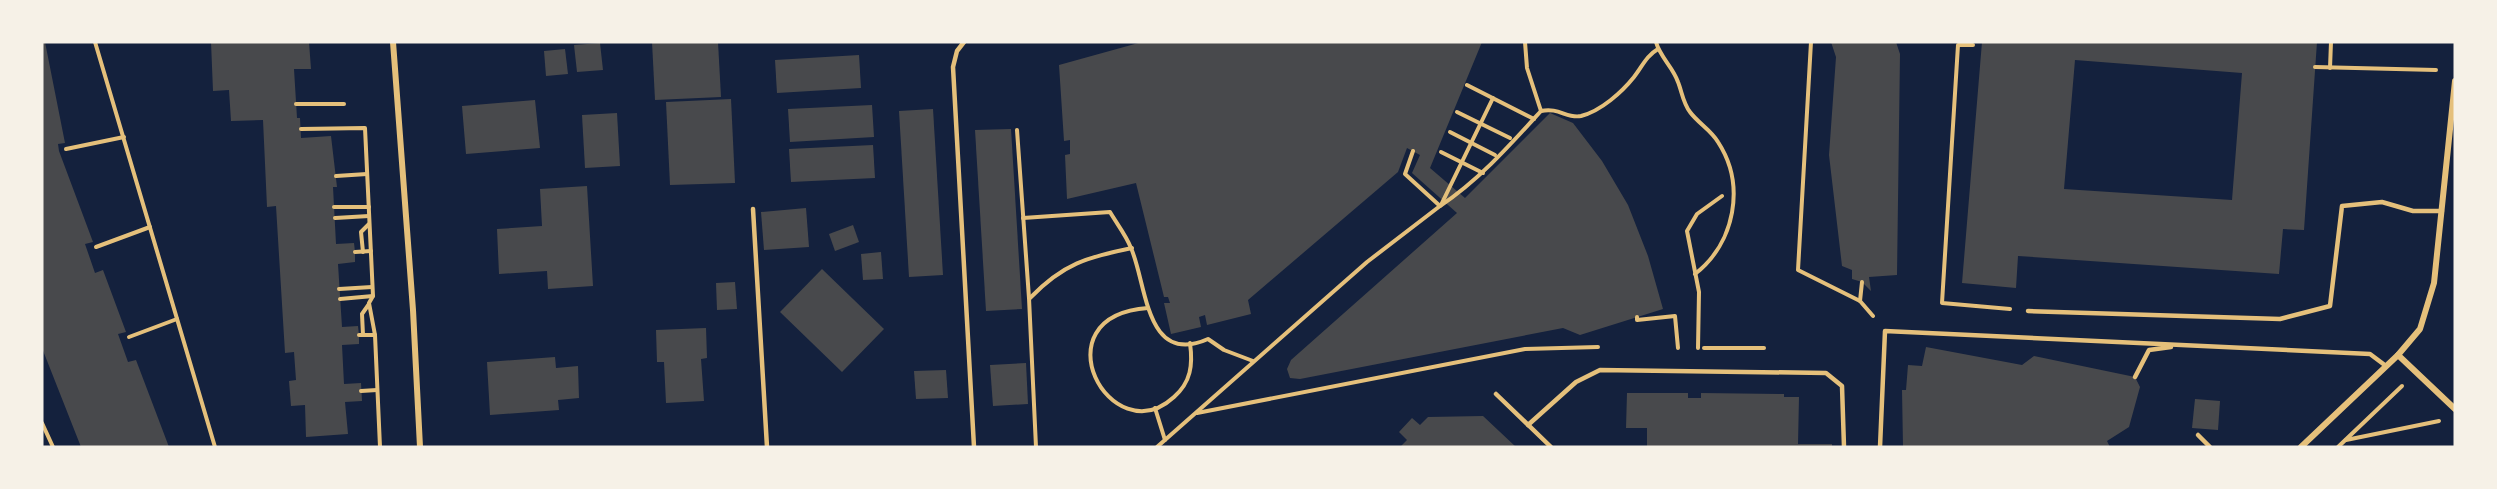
<svg xmlns="http://www.w3.org/2000/svg" width="2497" height="489" font-family="'Times New Roman',serif">
<rect width="100%" height="100%" fill="#14213d"/>
<!-- building -->
<g fill="#48494c" fill-rule="evenodd">
<path d="M42,42H45L65,143L58,144L59,151L93,242L85,244L95,273L103,270L126,332L118,334L128,362L136,360L169,447H81L42,348Z"/>
<path d="M211,42H309L311,69H294L297,118H300L301,138L331,136L337,187H333L336,244L354,243L355,252V262L338,264L342,327L358,326L359,335V344L342,345L344,384L361,383L362,401L345,402L348,434L306,437L305,405L291,406L289,381L296,380L294,352L285,353L276,206L267,207L263,120L231,121L229,90L213,91Z"/>
<path d="M652,42H718L721,97L655,100Z"/>
<path d="M1142,42H1482L1430,168L1465,198L1550,113L1573,123L1602,161L1628,205L1648,256L1663,309L1580,335L1563,328L1300,379L1290,378L1287,369L1291,360L1457,213L1412,173L1420,155L1407,148L1398,172L1248,300L1251,314L1207,325L1205,315L1199,317L1201,327L1171,334L1164,303H1170L1168,297H1164L1136,183L1067,199L1065,155L1070,154V140L1064,141L1059,65Z"/>
<path d="M1831,42H1896L1900,54L1897,275L1869,277L1871,291L1862,282L1852,279V270L1842,266L1829,155L1836,57Z"/>
<path d="M1982,42H2317L2304,230L2283,229L2279,274L2018,256L2016,288L1962,283ZM2075,60L2242,73L2232,200L2064,189Z"/>
<path d="M600,43L603,70L577,72L574,45Z"/>
<path d="M565,49L568,74L546,76L544,51Z"/>
<path d="M859,55L861,88L777,93L775,60Z"/>
<path d="M731,99L735,183L670,185L666,102Z"/>
<path d="M535,100L540,148L466,154L462,106Z"/>
<path d="M872,105L874,137L790,142L788,109Z"/>
<path d="M933,109L943,275L909,277L899,111Z"/>
<path d="M617,113L620,166L585,168L582,115Z"/>
<path d="M1011,129L1022,309L986,311L975,130Z"/>
<path d="M873,145L875,178L791,182L789,149Z"/>
<path d="M587,186L593,286L548,289L547,271L499,274L497,229L542,226L540,189Z"/>
<path d="M806,208L809,247L764,250L761,212Z"/>
<path d="M853,225L859,242L835,251L829,234Z"/>
<path d="M881,252L883,279L863,280L861,254Z"/>
<path d="M822,269L884,329L842,372L780,312Z"/>
<path d="M735,282L737,309L717,310L716,283Z"/>
<path d="M706,328L707,358L701,359L704,401L666,403L664,362H657L656,330Z"/>
<path d="M1926,347L2022,365L2034,356L2135,377L2140,387L2129,427L2107,441L2110,447H1903L1902,390H1906L1908,365L1922,366Z"/>
<path d="M555,357L556,368L578,366L579,398L558,400L559,410L490,415L487,362Z"/>
<path d="M1026,363L1028,404L993,406L990,365Z"/>
<path d="M946,370L948,398L916,399L914,371Z"/>
<path d="M1627,393H1688V398H1701V393L1784,394V397H1799L1798,444H1832V447H1647V428H1626Z"/>
<path d="M2195,399L2220,401L2218,430L2192,428Z"/>
<path d="M1483,416L1516,447H1400L1407,440L1399,432L1412,418L1420,425L1428,417Z"/>
</g>
<g fill="none" stroke-linecap="round" stroke-linejoin="round">
<!-- path -->
<g stroke="#e5c07b" stroke-width="4">
<path d="M95,42L215,447"/>
<path d="M1525,42L1527,68L1541,111C1559,107 1567,119 1581,116C1601,111 1622,92 1634,77C1642,67 1646,56 1658,49"/>
<path d="M1656,42C1660,57 1673,67 1678,82C1682,92 1683,103 1690,112C1698,123 1711,130 1718,142C1746,185 1735,243 1695,274"/>
<path d="M1811,42L1798,270L1860,301L1873,316"/>
<path d="M1973,45H1958L1942,303L2010,309"/>
<path d="M2315,67L2436,70"/>
<path d="M2330,68L2331,42"/>
<path d="M1467,85L1534,119"/>
<path d="M296,104H344"/>
<path d="M1457,112L1510,138"/>
<path d="M301,129L365,128L373,296L369,303L375,335L380,447"/>
<path d="M1017,130L1029,298L1036,447"/>
<path d="M1450,132L1495,155"/>
<path d="M66,149L124,137"/>
<path d="M1441,152L1483,173"/>
<path d="M336,176L367,174"/>
<path d="M1441,205L1493,98"/>
<path d="M1440,206C1479,180 1510,145 1541,111"/>
<path d="M334,207H369"/>
<path d="M335,218L369,216"/>
<path d="M1023,218L1110,212C1117,224 1126,235 1131,248C1147,284 1145,367 1208,339L1224,350L1253,361"/>
<path d="M96,247L150,227"/>
<path d="M355,252L371,251"/>
<path d="M363,252L361,232L369,224"/>
<path d="M339,289L372,287"/>
<path d="M1030,298C1064,263 1086,258 1132,248"/>
<path d="M340,299L373,296"/>
<path d="M1860,301L1862,282"/>
<path d="M1148,308C1036,316 1111,455 1174,397C1191,382 1193,365 1190,343"/>
<path d="M1637,317V320L1675,316L1678,348"/>
<path d="M359,335H375"/>
<path d="M363,335L362,314L369,304"/>
<path d="M129,337L177,319"/>
<path d="M1698,348L1699,292L1687,231L1697,214L1722,196"/>
<path d="M1704,348H1764"/>
<path d="M361,391L377,390"/>
<path d="M1155,408L1165,440"/>
<path d="M1197,413L1525,349L1598,347"/>
<path d="M42,423L53,447"/>
<path d="M2346,440L2439,421"/>
<path d="M1157,447L1367,262L1440,206L1405,174L1413,151"/>
<path d="M2338,447L2402,386"/>
</g>
<!-- service -->
<g stroke="#e5c07b" stroke-width="4.5">
<path d="M964,42L957,51L953,67L974,447"/>
<path d="M753,209L767,447"/>
<path d="M2028,311L2280,319L2330,306L2342,206L2382,202L2413,211H2442"/>
<path d="M2135,377L2149,350L2171,347"/>
<path d="M1496,394L1551,447"/>
<path d="M1528,425L1576,382L1600,370L1826,373L1842,386L1844,447"/>
<path d="M2198,435L2210,447"/>
<path d="M1880,447L1885,331L2370,354L2386,366"/>
</g>
<!-- minor -->
<g stroke="#e5c07b" stroke-width="6">
<path d="M393,42L413,310L420,447"/>
<path d="M2398,355L2455,409"/>
<path d="M2301,447L2398,355L2420,329L2434,283L2455,81"/>
</g>
</g>
<!-- border -->
<rect width="2497" height="489" fill="none" stroke="#f6f1e7" stroke-width="87"/>
</svg>
